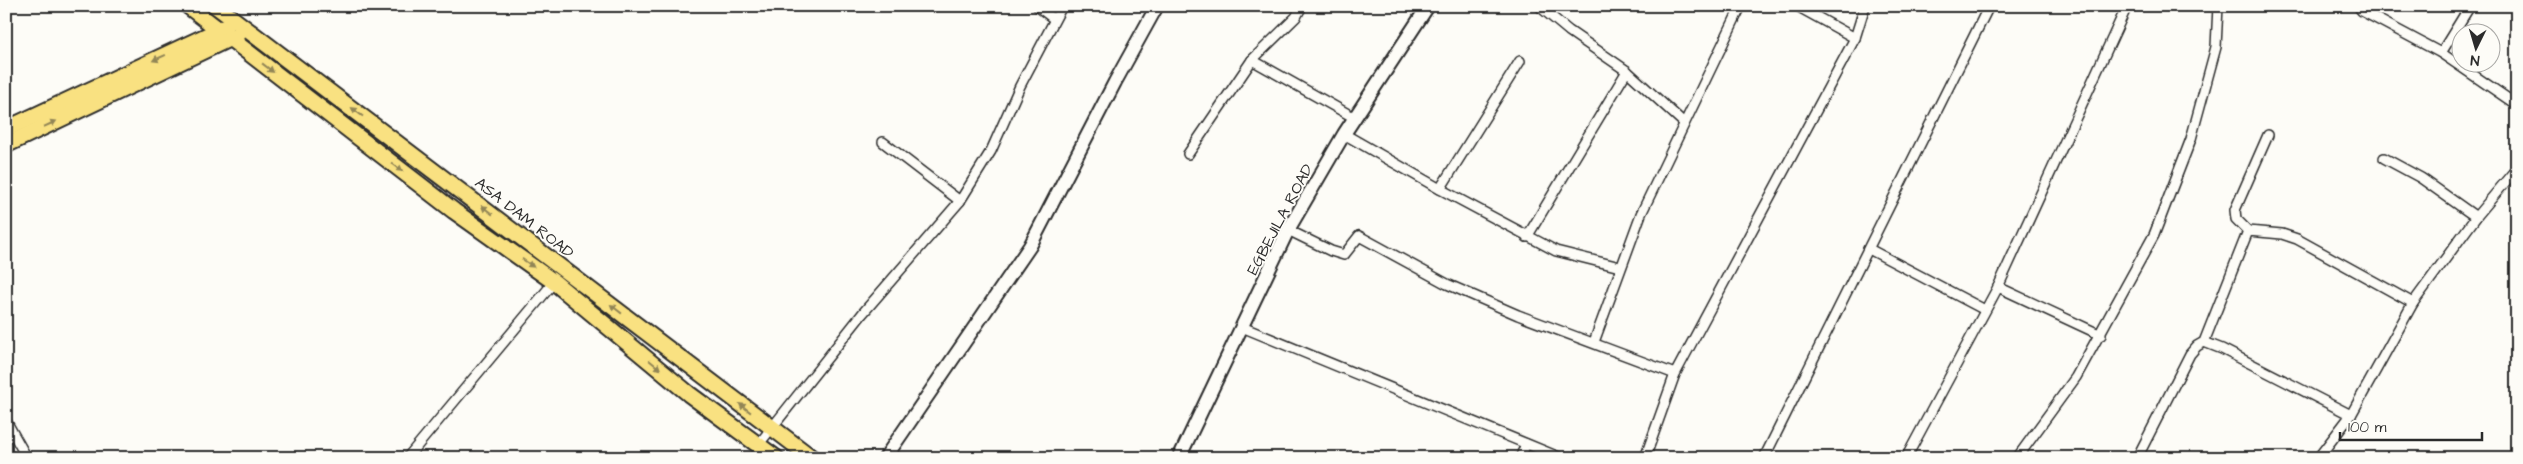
<svg xmlns="http://www.w3.org/2000/svg" width="2523" height="464" font-family="'Architects Daughter',sans-serif">
<rect width="100%" height="100%" fill="#fdfcf7"/>
<filter id="ink" filterUnits="userSpaceOnUse"><feTurbulence type="fractalNoise" baseFrequency=".02" numOctaves="2"/><feDisplacementMap in="SourceGraphic" scale="10" xChannelSelector="R" yChannelSelector="G"/><feConvolveMatrix kernelMatrix="1 2 1 2 8 2 1 2 1" color-interpolation-filters="sRGB"/></filter>
<g filter="url(#ink)">
<g fill="none" stroke-linecap="round" stroke-linejoin="round">
<!-- street casing -->
<g stroke="#2b2b2b" stroke-width="12">
<g id="street">
<path d="M1037,6L1054,19"/>
<path d="M1797,6L1855,38"/>
<path d="M2358,6L2362,11L2441,53L2517,105"/>
<path d="M1803,8L1831,6"/>
<path d="M2441,53L2470,6"/>
<path d="M1252,60L1355,118"/>
<path d="M1627,71L1684,123"/>
<path d="M1344,134L1440,189L1556,251L1620,267"/>
<path d="M883,142L960,201"/>
<path d="M1188,154L1252,60L1296,17L1302,6"/>
<path d="M2384,158L2421,178L2476,217"/>
<path d="M1440,189L1520,61"/>
<path d="M1288,230L1331,251L1344,255L1359,236L1447,284L1518,315L1675,374"/>
<path d="M2248,231L2236,219L2235,210L2268,135"/>
<path d="M1527,237L1627,71L1569,31L1539,6"/>
<path d="M1869,249L1985,310"/>
<path d="M1998,287L2101,335"/>
<path d="M1242,327L1561,458"/>
<path d="M1594,342L1641,214L1741,6"/>
<path d="M2204,342L2222,349L2351,415"/>
<path d="M6,421L27,458"/>
<path d="M759,444L863,313L960,201L991,151L1020,86L1062,6"/>
<path d="M407,458L554,282"/>
<path d="M1520,458L1526,444"/>
<path d="M1645,458L1675,374L1855,38L1865,6"/>
<path d="M1764,458L1989,6"/>
<path d="M1906,458L1998,287L2127,6"/>
<path d="M2017,458L2076,377L2154,235L2191,139L2216,47L2218,6"/>
<path d="M2137,458L2190,354L2197,346L2204,342L2248,231L2282,234L2297,239L2413,303"/>
<path d="M2318,458L2351,415L2413,303L2476,217L2517,168"/>
</g>
</g>
<!-- secondary casing -->
<g stroke="#2b2b2b" stroke-width="16">
<g id="secondary">
<path d="M885,458L1030,246L1115,82L1157,6"/>
<path d="M1179,458L1288,230L1344,134L1428,6"/>
</g>
</g>
<!-- primary casing -->
<g stroke="#2b2b2b" stroke-width="19">
<g id="primary">
<path d="M188,6L454,211L554,282L689,394L776,458"/>
<path d="M216,6L812,458"/>
<path d="M6,129L225,27"/>
<path d="M6,145L237,35"/>
</g>
</g>
<!-- street -->
<use href="#street" stroke="#fdfcf7" stroke-width="9"/>
<!-- secondary -->
<use href="#secondary" stroke="#fdfcf7" stroke-width="12"/>
<!-- primary -->
<use href="#primary" stroke="#f9e181" stroke-width="15"/>
</g>
<!-- one-way arrows -->
<defs><path id="oneway-solid" d="M-6-.8H1V-3.2L6.5 0L1 3.2V.8H-6Z" transform="scale(1.25)"/></defs>
<g fill="#928656">
<use href="#oneway-solid" transform="translate(159 58) rotate(156)"/>
<use href="#oneway-solid" transform="translate(268 68) rotate(38)"/>
<use href="#oneway-solid" transform="translate(357 112) rotate(-143)"/>
<use href="#oneway-solid" transform="translate(50 124) rotate(-25)"/>
<use href="#oneway-solid" transform="translate(397 167) rotate(37)"/>
<use href="#oneway-solid" transform="translate(487 210) rotate(-142)"/>
<use href="#oneway-solid" transform="translate(528 263) rotate(35)"/>
<use href="#oneway-solid" transform="translate(616 309) rotate(-142)"/>
<use href="#oneway-solid" transform="translate(655 365) rotate(40)"/>
<use href="#oneway-solid" transform="translate(745 408) rotate(-142)"/>
</g>
</g>
<g text-anchor="middle" stroke-width="4" stroke-linejoin="round" paint-order="stroke">
<!-- street labels -->
<g font-size="16" fill="#2b2b2b" stroke="#fdfcf7">
<text transform="translate(525 217) rotate(38)" y="6">ASA DAM ROAD</text>
<text transform="translate(1279 219) rotate(-62)" y="6">EGBEJILA ROAD</text>
</g>
</g>
<!-- margin -->
<rect width="2523" height="464" fill="none" stroke="#fdfcf7" stroke-width="25"/>
<rect x="12" y="12" width="2498" height="439" fill="none" stroke="#2b2b2b" stroke-width="2" filter="url(#ink)"/>
<!-- north arrow -->
<g transform="translate(2476 48) rotate(185)"><circle r="24" fill="#fdfcf7" stroke="#a9a8a5"/>
<path d="M0-4L9 19L0 12L-9 19Z" fill="#2b2b2b"/>
<text y="-8" font-size="14" font-weight="bold" text-anchor="middle" fill="#2b2b2b">N</text>
</g>
<!-- scale -->
<path d="M2340 432v8h142v-8" fill="none" stroke="#2b2b2b" stroke-width="2.5"/>
<text x="2348" y="432" font-size="15" fill="#2b2b2b" stroke="#fdfcf7" stroke-width="4" paint-order="stroke">100 m</text>
</svg>
